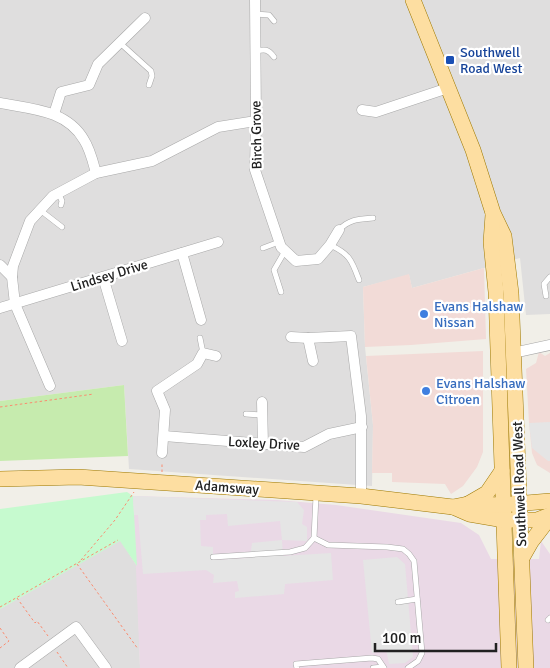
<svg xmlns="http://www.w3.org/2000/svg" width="550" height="668" font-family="Signika,sans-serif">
<rect width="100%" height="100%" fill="#f1efe8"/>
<!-- residential -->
<g fill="#dfdede">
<path d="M0,0H550V314L526,315L520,258L412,288L409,275L363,287L365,347L373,425L372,486L129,469L124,385L0,401Z"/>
<path d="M120,540L137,566L140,668H0V609Z"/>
</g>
<!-- commercial -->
<g fill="#f2dbd7">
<path d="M484,268L486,339L411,345L365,347L363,287L409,274L412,288Z"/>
<path d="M483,351V452L477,467L463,486L451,494L445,484L392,482V473H372L373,425L366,356Z"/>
<path d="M539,352L545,356L550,353V473L537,465L532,453L529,423L526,369L536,363Z"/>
</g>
<!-- industrial -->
<path fill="#ead9e6" d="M133,496L277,500L336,505L461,523L479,535L491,559H539L541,541L550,554V668H140Z"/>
<!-- grass -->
<path fill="#c6ebae" d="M124,385L128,456L0,461V401Z"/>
<!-- park -->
<path fill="#c6facf" d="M127,492L133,496L137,566L120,541L0,609V509Z"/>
<!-- parking -->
<g fill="#e5e5e5" fill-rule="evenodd">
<path d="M550,422V461H548L532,448L529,423Z"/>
<path d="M133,496L297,502L304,510L302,524L307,527V541L282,540L283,556L331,553L333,580L285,584L284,594L235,598V592L239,591L237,581L213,583L214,575L206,570L143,574L138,515H134ZM227,514L228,526L280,521L282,540L252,543L250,558L215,560L213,557V547L201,546L200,520H206V515Z"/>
<path d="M397,557L405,564L413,657L405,663L389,664L386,649L372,653L363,560Z"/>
</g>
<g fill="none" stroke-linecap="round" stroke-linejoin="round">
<!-- lane casing -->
<g stroke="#a8a8a8" stroke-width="6">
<g id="lane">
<path d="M255,14L269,15L274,21"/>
<path d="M120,43L151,71L152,76L149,85"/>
<path d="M256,51C265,49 268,49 274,57"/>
<path d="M59,194L62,201L61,205"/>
<path d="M40,210L62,227"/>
<path d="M339,230C349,219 359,219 373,218"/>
<path d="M330,245C350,254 352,261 359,280"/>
<path d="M263,248L279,242"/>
<path d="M281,292L274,270L285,251"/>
<path d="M546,296L544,284L550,277"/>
<path d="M200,338L203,353"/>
<path d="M246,414L262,415"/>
<path d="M314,538L328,545L387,547L403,549L409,554L414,561L422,653L418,661L408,668"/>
<path d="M213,557L290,552L305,548L314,538L316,496"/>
<path d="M398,602L417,599"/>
<path d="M548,620L550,618"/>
<path d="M297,668L296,664L372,658L378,659L384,668"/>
<path d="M373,668L383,667"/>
</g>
</g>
<!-- street casing -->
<g stroke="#a8a8a8" stroke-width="11">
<g id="street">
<path d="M255,0L256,121L255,170L281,247L296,261L318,259L330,245L339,230"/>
<path d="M0,103C31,109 67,110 84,140C90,149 93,162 96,173"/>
<path d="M362,110L376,112L448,88"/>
<path d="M54,114L61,92L89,85L98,64L145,18"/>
<path d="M182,253L201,320"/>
<path d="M0,265L12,277L15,304L50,386"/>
<path d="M12,277L13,266L30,221L53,196L96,173L152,161L218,127L256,121"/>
<path d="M103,277L122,341"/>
<path d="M0,308L218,242"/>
<path d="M291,337L308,338"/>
<path d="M513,353L550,345"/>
<path d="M313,361L308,338L351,336L361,416V496"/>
<path d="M262,402L263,445"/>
<path d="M164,436L304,447L329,434L362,427"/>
<path d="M162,453L165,410L157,391L197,364L203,353L216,356"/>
<path d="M20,668L76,627L106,668"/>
</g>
</g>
<!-- primary casing -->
<g stroke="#9e7900" stroke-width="16">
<g id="primary">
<path d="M413,0L473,150L493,213L504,236L511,293L526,668"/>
<path d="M493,215L491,242L496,292L509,668"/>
<path d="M0,479L78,477L361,496L453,507L469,514L504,520H537L550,515"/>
<path d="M468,504L487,493L502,471"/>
<path d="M453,507L468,504L503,505L550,501"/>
<path d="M523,556L531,542L550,517"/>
</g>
</g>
<!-- path -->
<g stroke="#fb8b6f" stroke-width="1" stroke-dasharray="2.5 2.5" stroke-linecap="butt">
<path d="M0,407L94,394"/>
<path d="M162,472V463"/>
<path d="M81,560L115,520L134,492"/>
<path d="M77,564L138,649"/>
<path d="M17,598L35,623L37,621L48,636"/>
<path d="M0,607L118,540"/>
<path d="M0,628L9,641L0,648"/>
<path d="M57,652L68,668"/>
</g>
<!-- lane -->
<use href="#lane" stroke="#fff" stroke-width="5"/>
<!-- street -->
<use href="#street" stroke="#fff" stroke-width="10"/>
<!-- primary -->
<use href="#primary" stroke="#fddea1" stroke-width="15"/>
</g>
<!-- markers -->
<rect fill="#1a4fb4" stroke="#fff" stroke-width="2" x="445" y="55" width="10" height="10" rx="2.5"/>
<g fill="#3f7fe0" stroke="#fff" stroke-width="2">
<circle cx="424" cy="314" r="5"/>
<circle cx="426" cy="391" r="5"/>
</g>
<g text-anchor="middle" stroke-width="4.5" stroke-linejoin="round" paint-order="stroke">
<!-- transit labels -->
<g font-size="14" fill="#164399" stroke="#fff" text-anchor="start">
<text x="460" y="57">Southwell<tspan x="460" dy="16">Road West</tspan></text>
</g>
<!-- street labels -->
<g font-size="14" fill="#212121" stroke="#fff">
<text transform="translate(256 135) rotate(-91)" y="5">Birch Grove</text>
<text transform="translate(109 275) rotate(-17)" y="5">Lindsey Drive</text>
<text transform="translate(264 443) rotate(3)" y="5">Loxley Drive</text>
<text transform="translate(519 484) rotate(-92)" y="5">Southwell Road West</text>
<text transform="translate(227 487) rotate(4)" y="5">Adamsway</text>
</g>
<!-- shop labels -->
<g font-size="14" fill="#366cbe" stroke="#fff" text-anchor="start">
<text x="434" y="311">Evans Halshaw<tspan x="434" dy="16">Nissan</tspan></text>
<text x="436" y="388">Evans Halshaw<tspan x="436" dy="16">Citroen</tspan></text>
</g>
</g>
<!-- scale -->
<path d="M375 643v8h121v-8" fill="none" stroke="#212121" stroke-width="2.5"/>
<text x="382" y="643" font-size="15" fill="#212121" stroke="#ffffff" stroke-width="4" paint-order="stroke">100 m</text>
</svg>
